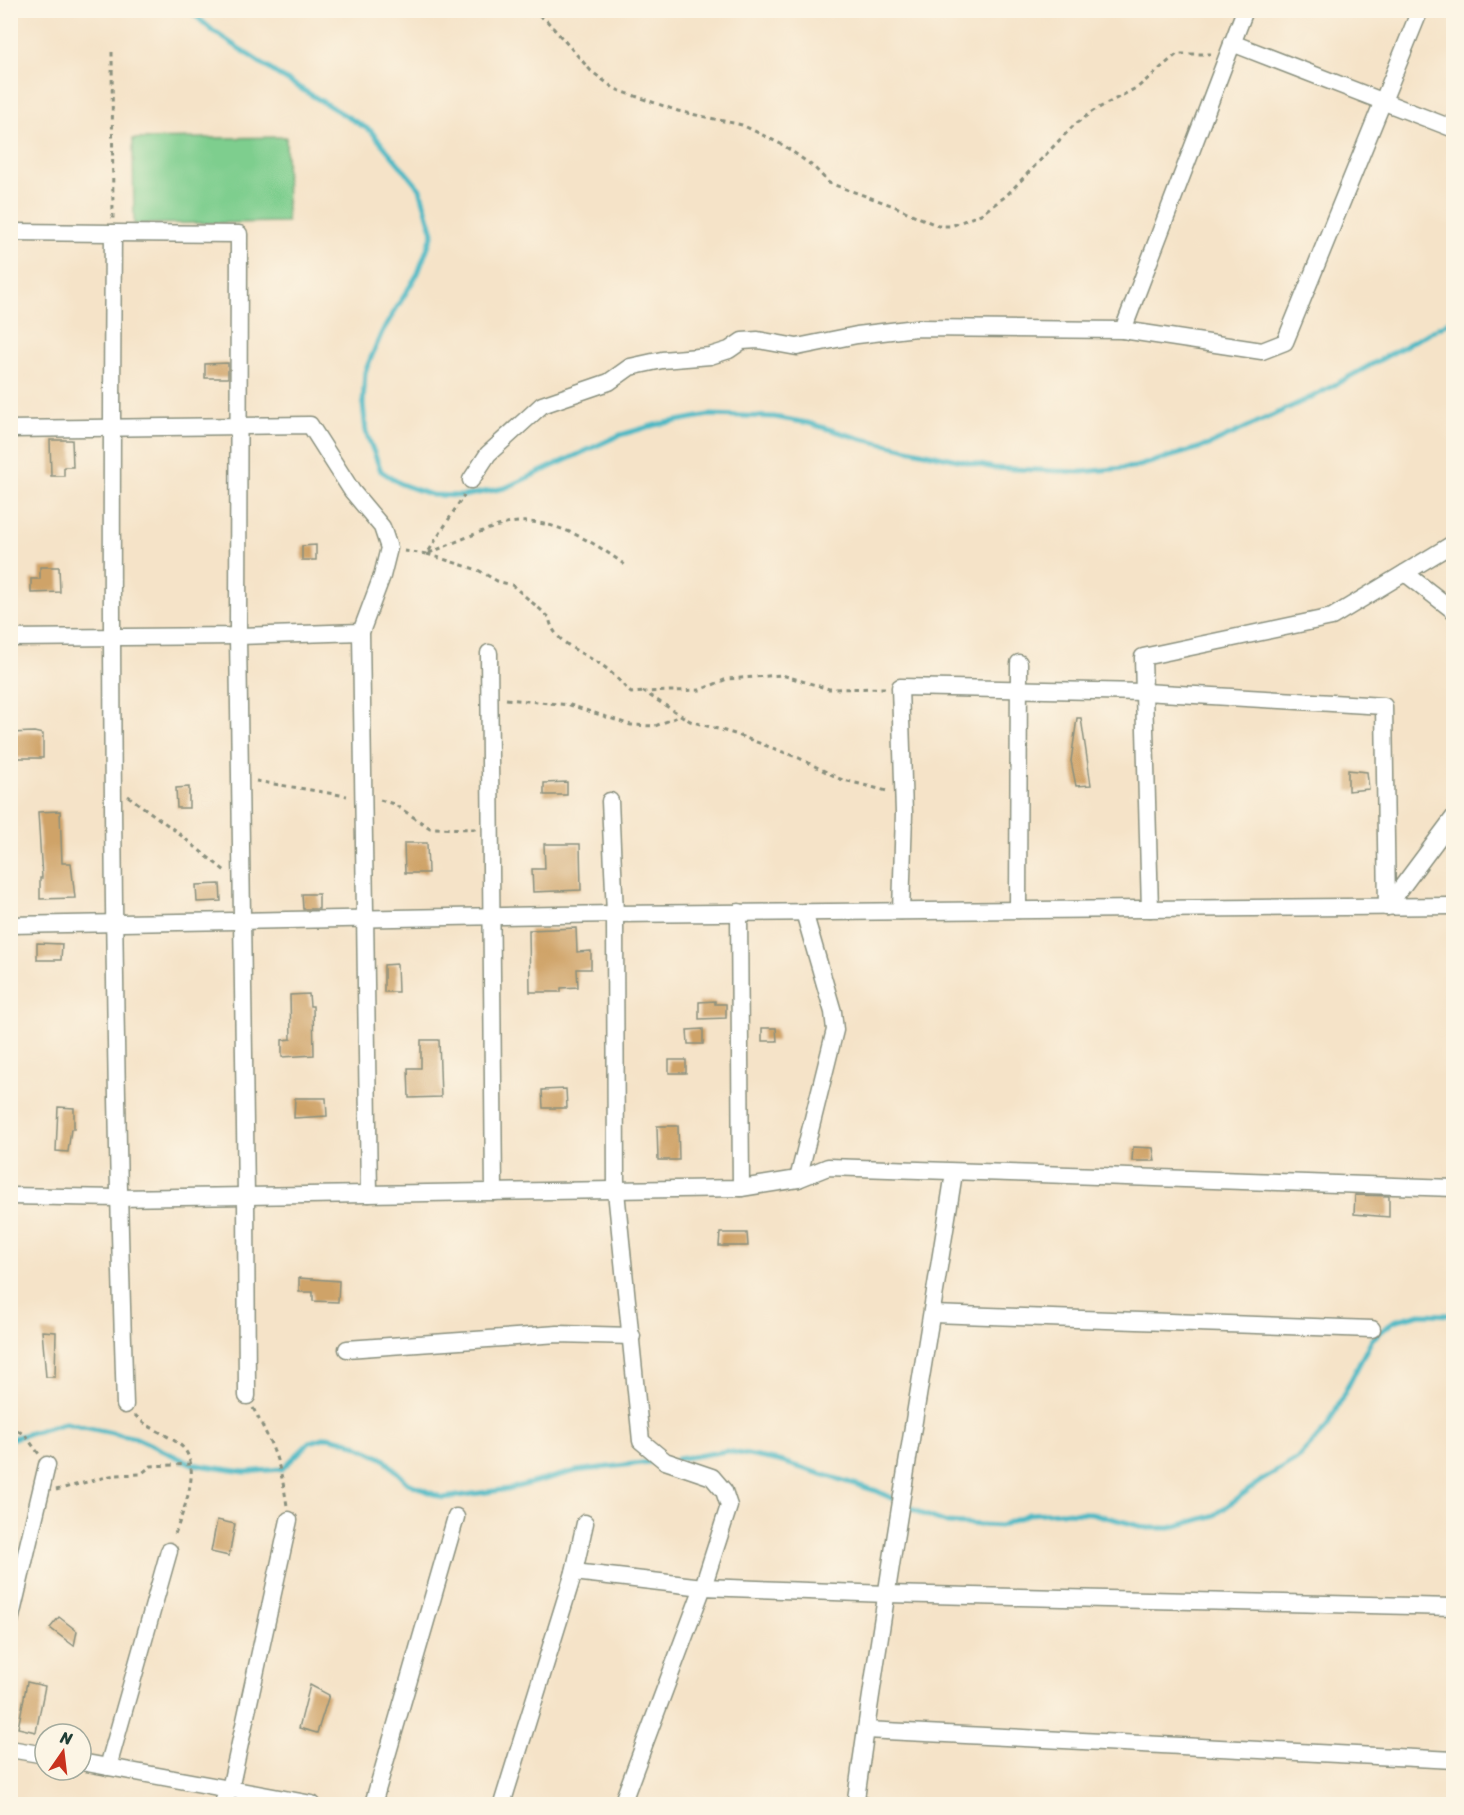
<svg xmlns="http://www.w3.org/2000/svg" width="1464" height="1815" font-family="Sriracha,sans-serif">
<rect width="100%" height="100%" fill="#fcf5e5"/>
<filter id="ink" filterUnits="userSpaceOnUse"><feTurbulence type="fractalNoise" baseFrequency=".0167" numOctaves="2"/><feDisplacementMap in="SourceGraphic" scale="12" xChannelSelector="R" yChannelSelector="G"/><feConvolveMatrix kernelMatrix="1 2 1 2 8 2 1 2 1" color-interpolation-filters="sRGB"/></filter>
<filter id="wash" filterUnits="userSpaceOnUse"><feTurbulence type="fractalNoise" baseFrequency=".008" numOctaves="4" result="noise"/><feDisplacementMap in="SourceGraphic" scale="24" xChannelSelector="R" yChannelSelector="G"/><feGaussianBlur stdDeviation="1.35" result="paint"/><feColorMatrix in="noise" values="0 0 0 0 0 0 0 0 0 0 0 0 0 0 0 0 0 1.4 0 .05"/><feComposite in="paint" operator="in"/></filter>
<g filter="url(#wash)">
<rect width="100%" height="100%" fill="#f5e3c8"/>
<!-- green -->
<path fill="#7ece8e" stroke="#4e8661" stroke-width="1.5" d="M286,137L287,222L134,224L133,139Z"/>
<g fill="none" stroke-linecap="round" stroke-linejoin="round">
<!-- stream -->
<g stroke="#4ab8c4" stroke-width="5">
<path d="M189,10L213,31L280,76L371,131L420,189L433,233L418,273L382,332L365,372L363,404L366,432L381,471L401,484L432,495L463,496L505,488L620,435L655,425L709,415L774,417L808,423L862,439L994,468L1081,472L1135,467L1209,445L1318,394L1454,319"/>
<path d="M10,1439L65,1423L136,1438L192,1464L244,1472L282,1469L310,1442L327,1437L347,1441L384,1459L408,1483L443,1498L509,1489L576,1471L658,1461"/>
<path d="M677,1459L727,1451L779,1461L877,1491L923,1514L947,1523L1000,1526L1028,1514L1062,1512L1091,1513L1147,1528H1170L1215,1515L1262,1480L1296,1460L1327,1427L1372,1339L1394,1321L1420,1314L1454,1315"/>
</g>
</g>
<g id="blocks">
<!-- building -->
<g fill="#cfa367">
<path d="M228,363V378H205V364Z"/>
<path d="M50,440H72L73,467H64V476H51Z"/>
<path d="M316,545V560H302V546Z"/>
<path d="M40,567H59L60,592L31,593V579H40Z"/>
<path d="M1077,718H1081L1091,785L1076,786L1071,761Z"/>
<path d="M34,732L43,734V758H10V733Z"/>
<path d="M1348,770L1367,772L1369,789L1348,791Z"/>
<path d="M567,782V795H544V783Z"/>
<path d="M189,787V808H177L176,788Z"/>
<path d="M60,811L62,863H71L75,898L40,899V878H42L38,812Z"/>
<path d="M404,843H427L428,873H405Z"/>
<path d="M544,844H580L581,890L533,892L532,869H545Z"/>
<path d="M220,884L221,901L197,902L196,885Z"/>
<path d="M302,894H319V909H303Z"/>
<path d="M576,928L577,952L591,951V969H577L578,987L561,988V992H530L529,930Z"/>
<path d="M37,943L62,944L61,960H37Z"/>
<path d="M397,964L398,992H384V965Z"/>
<path d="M309,994L310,1006H313L314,1055L282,1057V1040L291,1039L290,995Z"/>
<path d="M715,1001V1004H726V1018L699,1019V1002Z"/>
<path d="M762,1028H776L777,1041H762Z"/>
<path d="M703,1029V1044H688L687,1030Z"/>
<path d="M421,1040H439L441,1097L409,1098L408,1068H421Z"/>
<rect x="669" y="1060" width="17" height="13"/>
<path d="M566,1089L567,1108H543L542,1090Z"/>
<path d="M295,1098H326L327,1116L294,1118Z"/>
<path d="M58,1107L74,1108V1129H71L68,1152L56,1151Z"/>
<path d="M657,1126H678L679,1160H658Z"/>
<path d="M1133,1147L1153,1148L1155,1161H1132Z"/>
<path d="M1355,1195L1389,1196V1217L1354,1214Z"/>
<path d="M720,1233H747L748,1246H719Z"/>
<path d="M299,1278L339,1281L338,1302L313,1301V1292H299Z"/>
<path d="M42,1331L56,1332L55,1377H46Z"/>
<path d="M217,1520L235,1524L229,1556L211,1552Z"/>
<path d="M59,1617L77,1631L74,1646L50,1628Z"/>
<path d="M27,1682L45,1686L36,1732L18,1728Z"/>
<path d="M310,1685L329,1695L317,1733L299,1728Z"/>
</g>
</g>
</g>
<g filter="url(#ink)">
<use href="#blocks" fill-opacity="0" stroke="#8a907e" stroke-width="1.5"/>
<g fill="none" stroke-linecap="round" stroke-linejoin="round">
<!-- street casing -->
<g stroke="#8a907e" stroke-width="19">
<g id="street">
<path d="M1232,43L1454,129"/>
<path d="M10,232L113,233C110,623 112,1014 125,1405"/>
<path d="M113,233L239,234L238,636L246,1196L247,1396"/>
<path d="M1123,330L1245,10"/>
<path d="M10,429L310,425L352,491L382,527L389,548L382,576L361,632L369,1194"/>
<path d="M471,480L488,454L542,405L609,382L630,367L662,360L710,356L729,350L742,341L758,340L797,347L857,335L916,328L1123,330L1262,351L1285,342L1420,10"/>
<path d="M1405,573L1454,611"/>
<path d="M10,638L238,636L361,632"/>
<path d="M489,653L494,1192"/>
<path d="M1387,907L1454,817"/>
<path d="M1150,909L1143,657L1332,617L1454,543"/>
<path d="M1018,910L1019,663"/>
<path d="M901,911L904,813L900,687L1144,692L1384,706L1387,907"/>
<path d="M739,912L741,1188"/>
<path d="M10,925L615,914L1454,906"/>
<path d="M798,1179L835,1030L833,1012L804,912"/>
<path d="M10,1196L118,1198L741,1188L798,1179L828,1167L1454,1188"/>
<path d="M932,1314L1372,1329"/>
<path d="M347,1349L558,1334L632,1336"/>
<path d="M574,1572L703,1587L729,1506L724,1491L712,1477L665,1461L641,1441L616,1191L615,914L610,801"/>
<path d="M10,1621L47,1465"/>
<path d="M866,1730L1454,1760"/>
<path d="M10,1749L45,1755"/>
<path d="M81,1762L312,1804"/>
<path d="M108,1767L169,1551"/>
<path d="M222,1804L230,1789L289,1520"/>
<path d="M373,1804L456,1517"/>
<path d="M502,1804L574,1572L585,1523"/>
<path d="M622,1804L703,1587L887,1594L1454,1607"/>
<path d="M862,1804L856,1799C885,1589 921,1382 954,1173"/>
</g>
</g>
<!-- path -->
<g stroke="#8a907e" stroke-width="3" stroke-dasharray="4.5 4.5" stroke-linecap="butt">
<path d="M532,10L547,21L591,71L615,89L678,111L742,125L783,145L814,167L829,183L894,206L938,226H951L981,214L1006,196L1074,125L1093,111L1138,87L1177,54H1211"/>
<path d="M643,10H666"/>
<path d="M112,52L113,219"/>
<path d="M404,551L427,554L464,495"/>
<path d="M429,553C455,543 484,528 511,523C550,516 595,542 625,565"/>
<path d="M427,554L478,570L497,581L512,585L549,617C553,644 583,652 603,666C613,673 622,684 631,693L644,692"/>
<path d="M885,688L829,689L782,675L727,679L700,690L644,692L690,721L735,734L799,758L840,779L887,791"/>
<path d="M506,699L570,705L631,725L655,726L680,716"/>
<path d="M256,781L347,796"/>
<path d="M128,796L173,829L225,871"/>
<path d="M380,800L394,804L430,828L476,829"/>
<path d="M253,1408C273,1445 281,1464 287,1506"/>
<path d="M135,1415C147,1428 165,1433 179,1444C205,1464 183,1510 174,1537"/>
<path d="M10,1426L25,1435L39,1454"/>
<path d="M56,1490L114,1475L141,1474L151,1466L192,1464"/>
</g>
<!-- street -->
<use href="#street" stroke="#fff" stroke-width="16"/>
</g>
</g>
<!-- margin -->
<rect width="1464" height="1815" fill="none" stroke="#fcf5e5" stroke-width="36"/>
<!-- north arrow -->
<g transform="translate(63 1752) rotate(14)"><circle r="28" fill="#fcf5e5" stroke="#a4ab9e" stroke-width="1.5"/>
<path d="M0-4.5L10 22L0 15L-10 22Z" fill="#c8321e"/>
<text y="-9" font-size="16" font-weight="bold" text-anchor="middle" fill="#1f3d34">N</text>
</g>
</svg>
